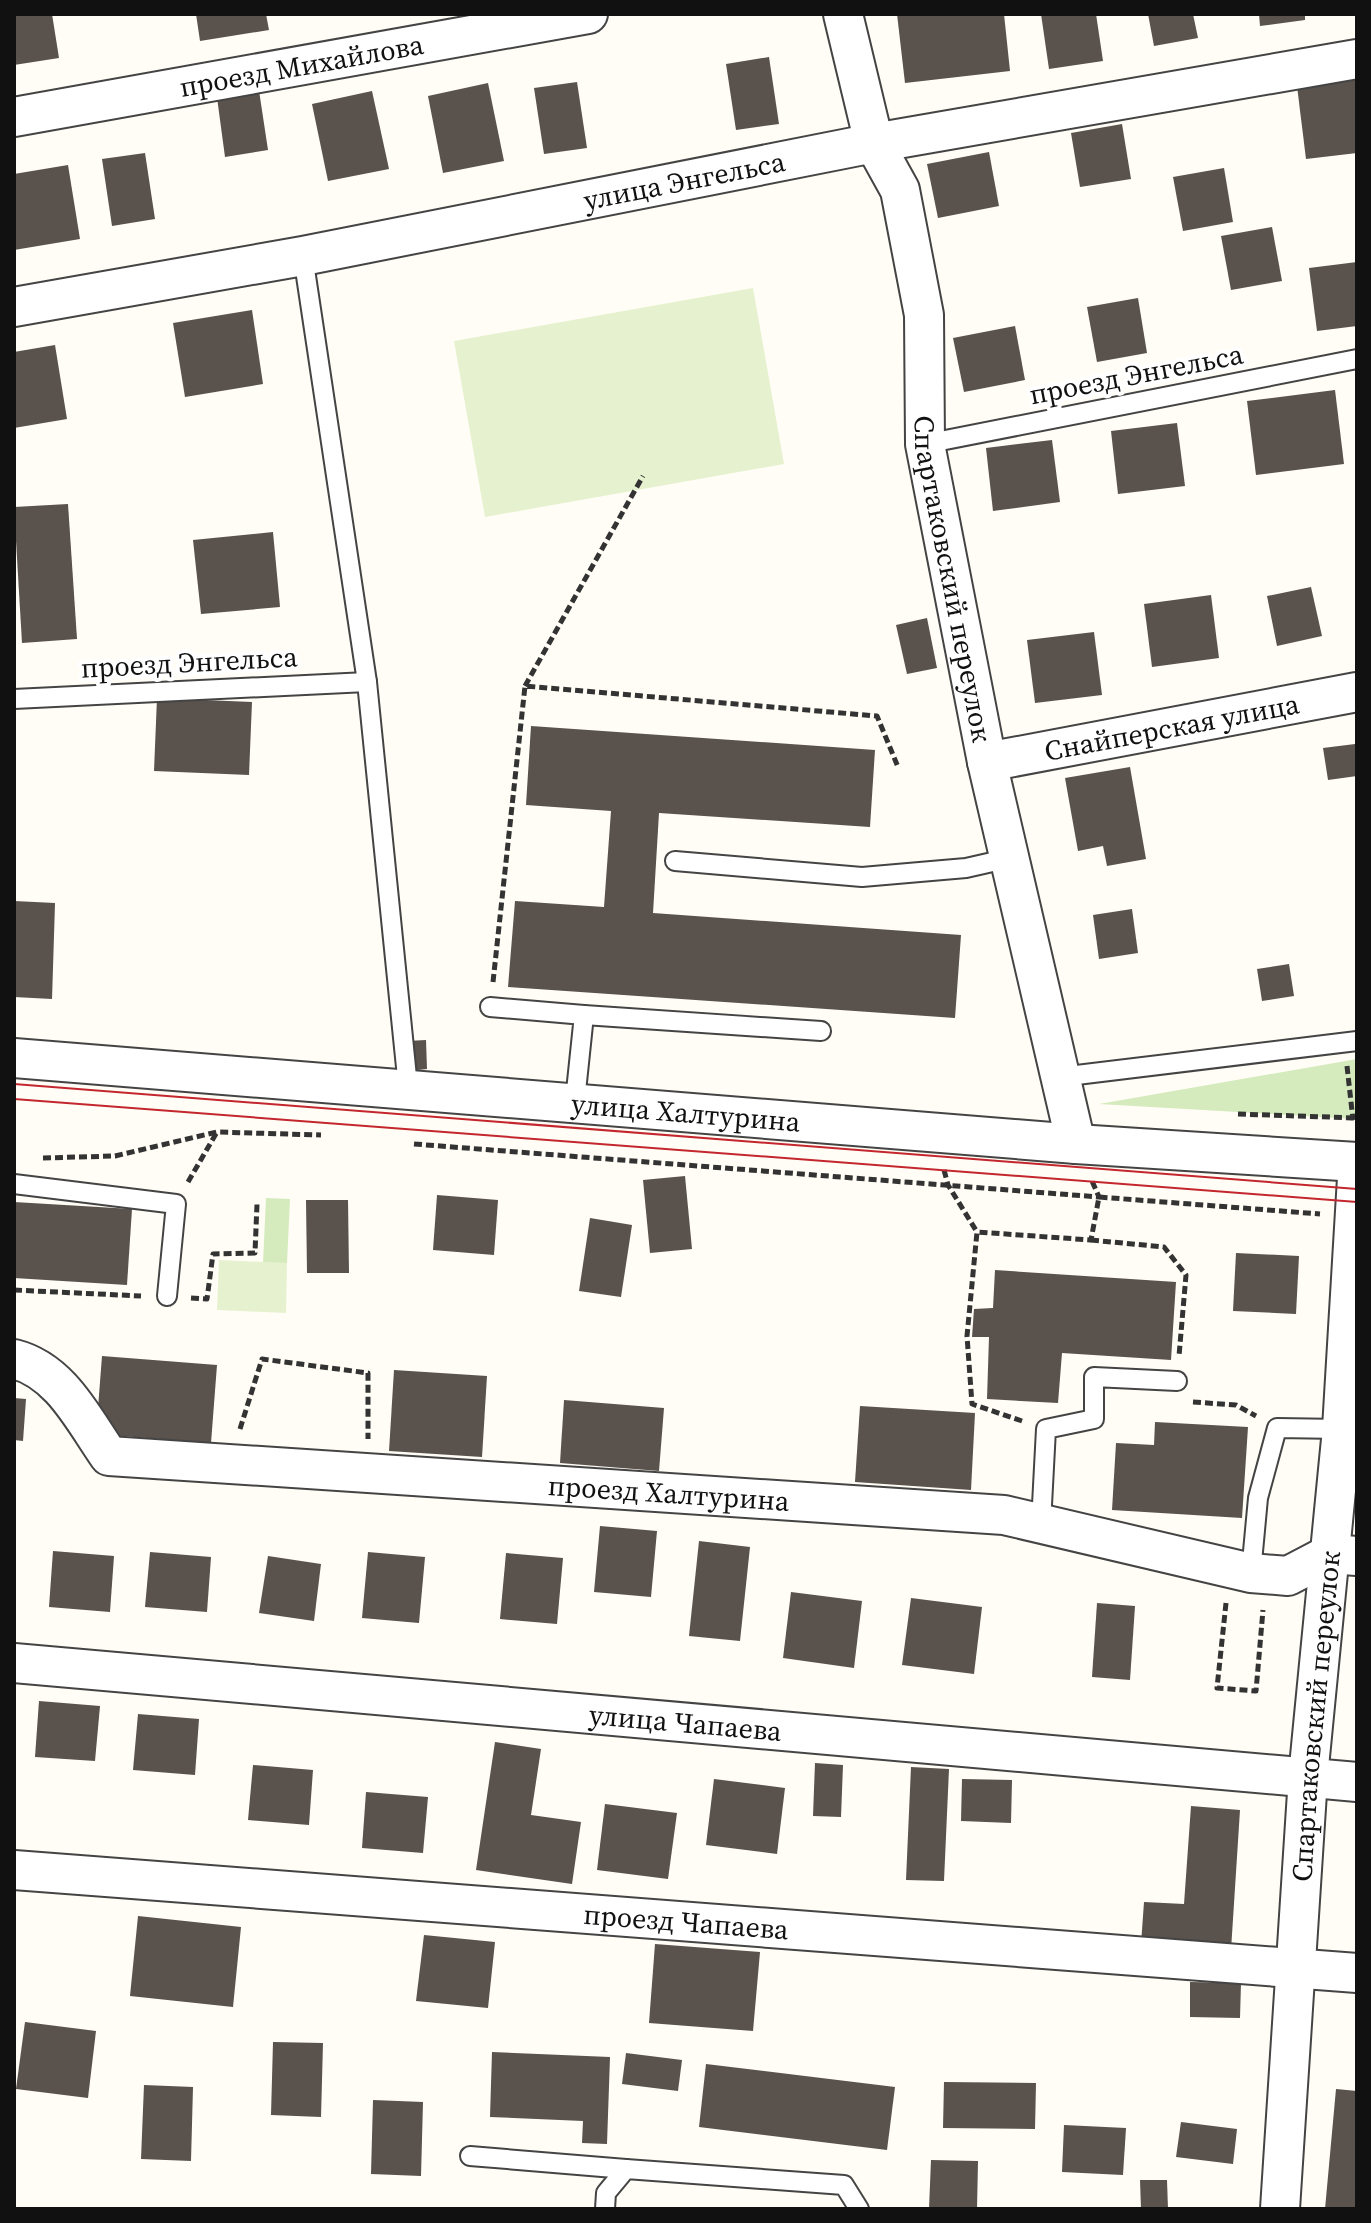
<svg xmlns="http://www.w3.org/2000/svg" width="1371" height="2223" font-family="'Source Serif 4',serif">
<rect width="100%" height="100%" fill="#fffdf5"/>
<!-- green -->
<g fill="#d5ebbd">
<path d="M1357,1059V1119L1099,1104Z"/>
<path d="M266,1198L290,1199L287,1263H263Z"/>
</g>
<!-- pitch -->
<g fill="#e6f2cf">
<path d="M753,288L784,464L485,517L454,341Z"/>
<path d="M219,1260L287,1263L286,1313L217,1310Z"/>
</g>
<!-- building -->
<g fill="#5a524d">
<path d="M27,14H52L59,58L14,65V16Z"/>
<path d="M196,14H266L269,30L200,41Z"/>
<path d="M897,14H1004L1010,71L905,83Z"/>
<path d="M1041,14H1096L1103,61L1049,69Z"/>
<path d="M1148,14H1193L1198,38L1154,46Z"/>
<path d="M1259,14H1305V20L1260,26Z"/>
<path d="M769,57L779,124L736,130L726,64Z"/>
<path d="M1357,78V153L1306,159L1297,86Z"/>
<path d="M577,82L587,148L544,154L534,88Z"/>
<path d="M488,83L504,161L443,173L428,96Z"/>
<path d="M258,84L268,150L225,157L216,90Z"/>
<path d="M372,91L389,169L328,181L312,104Z"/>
<path d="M1122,124L1131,179L1080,187L1071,133Z"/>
<path d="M989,152L999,206L938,218L927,164Z"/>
<path d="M145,153L155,219L112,226L102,159Z"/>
<path d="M68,165L80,239L14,250V174Z"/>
<path d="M1224,168L1233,222L1183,231L1173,177Z"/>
<path d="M1272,227L1282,281L1231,290L1221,236Z"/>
<path d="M1357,262V326L1317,331L1309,268Z"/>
<path d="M1138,298L1147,353L1097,362L1087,307Z"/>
<path d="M252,310L263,384L185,397L173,323Z"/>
<path d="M1015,326L1025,380L964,392L953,338Z"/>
<path d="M55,345L67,419L14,428V352Z"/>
<path d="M1335,390L1344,464L1256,475L1247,401Z"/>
<path d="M1177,423L1185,486L1118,494L1111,431Z"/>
<path d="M1052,440L1060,502L993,511L986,448Z"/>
<path d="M68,504L77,639L22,643L14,507Z"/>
<path d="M273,532L280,607L201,614L193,540Z"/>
<path d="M1311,587L1322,636L1277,646L1267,596Z"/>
<path d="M1211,595L1219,658L1152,667L1144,604Z"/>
<path d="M927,618L937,668L907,674L896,625Z"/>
<path d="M1094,632L1102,695L1035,703L1027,640Z"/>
<path d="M157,698L252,702L249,775L154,771Z"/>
<path d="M531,726L875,750L870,827L659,813L653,913L961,935L955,1018L508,987L515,901L604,907L611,811L526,805Z"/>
<path d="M1355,744L1357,776L1328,780L1323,748Z"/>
<path d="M1130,767L1146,859L1107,866L1103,846L1078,851L1065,778Z"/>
<path d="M14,901L55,903L52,999L14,997Z"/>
<path d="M1132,909L1138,953L1099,959L1093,915Z"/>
<path d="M1289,964L1294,996L1262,1001L1257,969Z"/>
<path d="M426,1040L427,1069L408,1071L407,1041Z"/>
<path d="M685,1176L692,1249L650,1253L643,1180Z"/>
<path d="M437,1195L498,1200L494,1255L433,1250Z"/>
<path d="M306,1200H348L349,1273H307Z"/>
<path d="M14,1202L132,1209L127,1285L14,1278Z"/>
<path d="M590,1218L632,1225L621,1297L579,1291Z"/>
<path d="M1236,1253L1299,1256L1296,1314L1233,1311Z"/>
<path d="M995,1270L1176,1282L1171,1360L1062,1353L1058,1403L987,1399L989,1337H972L974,1309L993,1308Z"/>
<path d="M102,1356L217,1365L211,1443L96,1434Z"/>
<path d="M394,1370L487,1376L482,1457L389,1451Z"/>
<path d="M14,1398L26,1399L23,1441L14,1440Z"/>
<path d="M564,1400L664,1408L659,1471L560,1463Z"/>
<path d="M860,1406L975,1413L971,1490L855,1482Z"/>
<path d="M1155,1422L1248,1427L1242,1518L1112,1510L1116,1443L1154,1445Z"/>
<path d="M600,1526L657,1531L651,1597L594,1592Z"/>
<path d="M699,1541L750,1547L740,1641L689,1636Z"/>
<path d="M53,1551L114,1556L110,1612L49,1607Z"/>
<path d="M150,1552L211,1557L207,1612L145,1607Z"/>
<path d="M368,1552L425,1557L419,1623L362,1618Z"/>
<path d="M506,1553L563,1558L557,1624L500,1619Z"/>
<path d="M268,1556L321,1564L314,1621L259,1613Z"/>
<path d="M791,1592L862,1601L854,1668L783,1658Z"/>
<path d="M911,1598L982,1607L974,1674L902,1665Z"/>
<path d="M1097,1603L1135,1606L1130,1680L1092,1677Z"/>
<path d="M39,1701L100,1706L95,1761L35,1757Z"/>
<path d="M138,1714L199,1719L195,1775L133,1770Z"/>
<path d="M495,1742L541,1749L531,1815L581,1822L572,1884L476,1870Z"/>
<path d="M815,1763L843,1765L841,1817L813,1816Z"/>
<path d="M253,1765L313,1770L309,1825L248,1820Z"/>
<path d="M911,1767L949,1769L944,1881L906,1880Z"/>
<path d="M714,1779L785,1788L777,1854L706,1845Z"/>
<path d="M962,1779L1012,1780L1011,1823L961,1821Z"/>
<path d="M366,1792L428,1797L423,1853L362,1848Z"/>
<path d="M605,1804L677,1813L668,1879L597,1870Z"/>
<path d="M1191,1806L1240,1810L1231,1950L1141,1944L1144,1902L1184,1904Z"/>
<path d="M138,1916L241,1927L233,2007L130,1996Z"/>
<path d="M424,1935L495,1942L488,2008L416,2001Z"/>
<path d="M655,1944L760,1952L753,2031L649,2023Z"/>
<path d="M1190,1982L1241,1983L1240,2018L1190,2017Z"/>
<path d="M25,2022L96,2031L88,2098L16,2089Z"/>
<path d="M273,2042L323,2043L321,2117L271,2115Z"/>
<path d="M492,2052L610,2057L607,2144L582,2143L583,2121L490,2117Z"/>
<path d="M626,2053L682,2060L678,2091L622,2084Z"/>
<path d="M706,2064L895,2087L887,2150L699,2127Z"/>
<path d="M944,2082L1036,2083L1035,2129L943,2128Z"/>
<path d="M144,2085L193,2087L191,2161L141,2159Z"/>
<path d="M1336,2089L1357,2091V2209H1325Z"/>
<path d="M373,2100L423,2102L421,2176L371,2174Z"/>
<path d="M1181,2122L1237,2129L1233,2164L1176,2157Z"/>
<path d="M1064,2125L1126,2128L1123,2175L1062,2172Z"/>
<path d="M931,2160L978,2161L977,2209H929Z"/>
<path d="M1140,2180H1167L1168,2209H1141Z"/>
</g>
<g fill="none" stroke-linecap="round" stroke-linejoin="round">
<!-- service casing -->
<g stroke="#444" stroke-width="22">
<g id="service">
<path d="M303,256L367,682L408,1087"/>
<path d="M925,444L1357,359"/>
<path d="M14,699L367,682"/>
<path d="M675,861L862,877L966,868L1010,858"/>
<path d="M490,1007L584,1015L575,1101"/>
<path d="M584,1015L821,1031"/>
<path d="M1060,1077L1357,1041"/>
<path d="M14,1184L176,1204L167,1296"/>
<path d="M1041,1524L1046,1429L1094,1419V1377L1177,1381"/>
<path d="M1251,1573L1258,1498L1277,1428L1342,1429"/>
<path d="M470,2156L626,2169"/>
<path d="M605,2209L606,2193L626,2169L844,2185L859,2209"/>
</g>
</g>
<!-- minor casing -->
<g stroke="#444" stroke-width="42">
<g id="minor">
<path id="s1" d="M843,14L874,143L900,190L924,315L925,444L987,762L1076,1144"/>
<path id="s2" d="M14,117L588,14"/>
<path id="s3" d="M14,307L303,256L874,143L1357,59"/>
<path id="s4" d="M987,762L1357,692"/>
<path id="s5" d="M14,1058L1076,1144L1357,1162"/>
<path id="s6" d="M14,1359C61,1371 83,1419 109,1456L1004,1515L1251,1573L1288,1576L1330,1554L1357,1556"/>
<path id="s7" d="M14,1663L1357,1782"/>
<path id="s8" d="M14,1870L1357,1973"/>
<path id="s9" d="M1280,2209L1308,1777L1342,1429L1357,1178"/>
</g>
</g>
<!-- path -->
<g stroke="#333" stroke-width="5" stroke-dasharray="8 4" stroke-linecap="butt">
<path d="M525,686L643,476"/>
<path d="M493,982L525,686L877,716L898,767"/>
<path d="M1347,1066L1353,1120"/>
<path d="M1238,1114L1357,1118"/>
<path d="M414,1144L1099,1197L1092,1181"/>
<path d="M43,1158L115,1156L217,1132L321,1135"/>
<path d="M944,1170L948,1185L977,1232"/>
<path d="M188,1182L217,1132"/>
<path d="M1091,1240L1164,1247L1186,1275L1179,1356"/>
<path d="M14,1290L141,1296"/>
<path d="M191,1298L207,1299L213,1254L255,1253L257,1204"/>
<path d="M1193,1402L1236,1405L1256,1416"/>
<path d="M1022,1421L972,1404L967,1336L977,1232L1091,1240L1099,1197L1320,1214"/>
<path d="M240,1429L262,1359L368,1373V1439"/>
<path d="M1226,1603L1217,1688L1256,1691L1263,1610"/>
</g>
<!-- service -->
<use href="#service" stroke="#fff" stroke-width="18"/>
<!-- minor -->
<use href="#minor" stroke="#fff" stroke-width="38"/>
<!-- tram -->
<g stroke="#c4262e" stroke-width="2">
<path d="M14,1084L1357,1189"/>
<path d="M14,1099L1357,1202"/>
</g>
</g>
<g text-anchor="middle" stroke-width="8" stroke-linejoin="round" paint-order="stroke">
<!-- street labels -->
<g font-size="28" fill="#111" stroke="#fff">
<text dy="10" stroke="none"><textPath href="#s2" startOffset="292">проезд Михайлова</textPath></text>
<text dy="10" stroke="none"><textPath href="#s3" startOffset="682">улица Энгельса</textPath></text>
<text transform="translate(1136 374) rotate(-11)" y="10">проезд Энгельса</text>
<text dy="10" stroke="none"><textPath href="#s1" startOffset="580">Спартаковский переулок</textPath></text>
<text transform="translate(189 662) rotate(-3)" y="10">проезд Энгельса</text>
<text dy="10" stroke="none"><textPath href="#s4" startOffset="188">Снайперская улица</textPath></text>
<text dy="10" stroke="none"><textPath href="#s5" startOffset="674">улица Халтурина</textPath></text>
<text dy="10" stroke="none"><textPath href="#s6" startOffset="700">проезд Халтурина</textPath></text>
<text dy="10" stroke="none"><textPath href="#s9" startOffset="494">Спартаковский переулок</textPath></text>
<text dy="10" stroke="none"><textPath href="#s7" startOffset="674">улица Чапаева</textPath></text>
<text dy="10" stroke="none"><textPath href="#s8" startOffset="674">проезд Чапаева</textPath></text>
</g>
</g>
<!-- border -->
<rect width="1371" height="2223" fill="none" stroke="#111111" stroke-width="32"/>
</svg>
